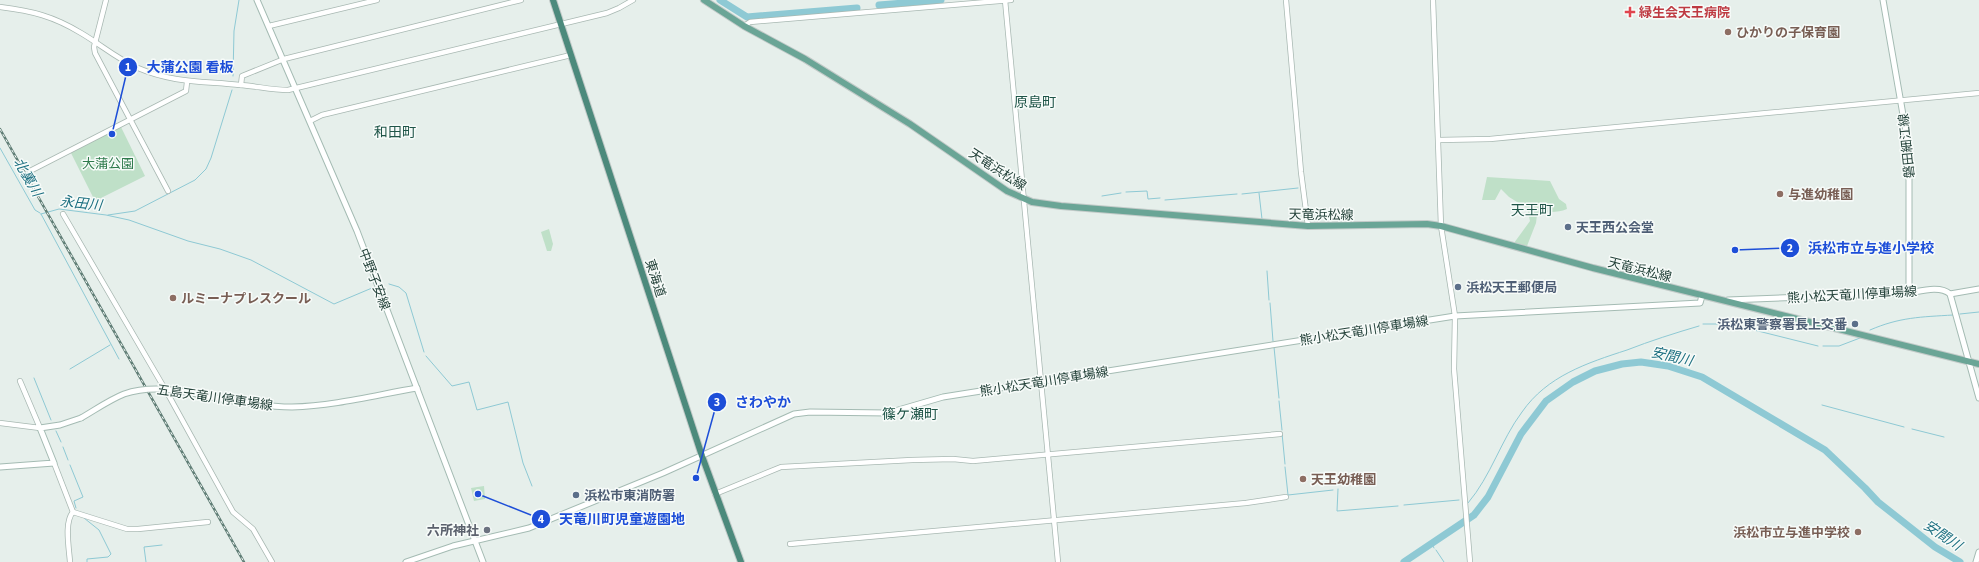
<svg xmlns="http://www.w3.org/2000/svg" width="1979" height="562" font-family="'Source Sans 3','Noto Sans JP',sans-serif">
<rect width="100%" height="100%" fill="#e6efeb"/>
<!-- green -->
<g fill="#bfe0c8">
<path d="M120,125L145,176L95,201L70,151Z"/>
<path d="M1487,177L1550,181L1559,199L1566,204L1567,209C1556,214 1547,210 1537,215L1536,223L1527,246L1514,243L1530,221L1527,208L1509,197L1501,189L1495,200H1482Z"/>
<path d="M549,229L553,244L551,251H547L541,232Z"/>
<path d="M484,486L485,499L474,501L471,488Z"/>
</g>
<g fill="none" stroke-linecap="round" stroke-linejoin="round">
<!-- stream -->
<g stroke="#8ec9d4" stroke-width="1">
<path d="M233,76L234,31L239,0"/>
<path d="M0,148L35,210L40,213"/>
<path d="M1126,192L1147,191L1148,199L1160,198"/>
<path d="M1259,193L1262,219"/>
<path d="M1242,194L1298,188"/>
<path d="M1102,196L1121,193"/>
<path d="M1165,200L1237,194"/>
<path d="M41,214L59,209L106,215L129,220L188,241L220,249L251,260L334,304L372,288"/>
<path d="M41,214L119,359"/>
<path d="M108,215L135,211L195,180L206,169L211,158L232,90"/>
<path d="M1267,271L1269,300"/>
<path d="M389,284L399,287L406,293L424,352"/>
<path d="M1270,303L1273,341"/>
<path d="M1960,314L1979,312"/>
<path d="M1703,324H1730L1818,346"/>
<path d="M1870,330C1900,317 1921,317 1953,315"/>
<path d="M1823,346H1839L1860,338"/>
<path d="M1274,347L1279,398"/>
<path d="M426,356L452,386L469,382L477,410L508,402L523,463L532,486"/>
<path d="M70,369L110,345"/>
<path d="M34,378L51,420"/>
<path d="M1279,401L1282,430"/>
<path d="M1822,405L1904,427"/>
<path d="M1912,429L1944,437"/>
<path d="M56,431L61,442"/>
<path d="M1282,433L1285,464"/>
<path d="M63,447L68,460"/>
<path d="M70,465L83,497L74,501L76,508"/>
<path d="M1285,467L1288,495L1333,490"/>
<path d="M1338,489L1337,511L1398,506"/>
<path d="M1468,503C1491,476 1501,440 1522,412C1547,376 1587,363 1627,350C1650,341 1675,333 1699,326"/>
<path d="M1404,505L1459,500"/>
<path d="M84,518L99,530L111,554L108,557L87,559V562"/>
<path d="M1432,544L1434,548"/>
<path d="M1436,550L1444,562"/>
<path d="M146,562L144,547L162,545"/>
</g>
<!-- river -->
<g stroke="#8ec9d4" stroke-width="7">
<path d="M720,0L747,17L857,8"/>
<path d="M879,5L941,0"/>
<path d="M1404,562L1474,515L1488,497L1521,434L1546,401L1573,382L1595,371L1622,364L1641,362L1668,366L1702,377L1825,450L1865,488L1878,502L1935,547L1960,562"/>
</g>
<!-- tertiary casing -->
<g stroke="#a8b8b2" stroke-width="6">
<g id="tertiary">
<path d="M106,0L94,47L95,53L168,191"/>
<path d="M1005,0L1058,562"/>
<path d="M1286,0L1301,172L1308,226"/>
<path d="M1433,0L1441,226L1455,316L1454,369L1470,562"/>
<path d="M0,7C32,11 53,16 81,33C100,44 117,59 138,68C173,83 203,81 240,85C256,86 271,90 288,90L607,13L619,8L633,0"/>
<path d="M269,26L377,0"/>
<path d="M744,26L750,22L1011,0"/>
<path d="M241,85L242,76L284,59L521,0"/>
<path d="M310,121L322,115L571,55"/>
<path d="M1439,140L1490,139L1979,93"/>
<path d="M30,171L186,91L187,82"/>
<path d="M63,214L169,396L233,512L253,529L272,562"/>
<path d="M0,423L40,428L20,381"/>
<path d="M54,463L73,512"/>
<path d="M715,494L781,467L912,460L953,459L973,461L1280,434"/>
<path d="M73,512L127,529H138L208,522"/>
<path d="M790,544L1246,503L1286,497"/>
<path d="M70,562C69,548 64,522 73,512"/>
</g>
</g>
<!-- secondary casing -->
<g stroke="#a4bbb3" stroke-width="7">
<g id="secondary">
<path d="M257,0L357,231L483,562"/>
<path d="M1883,0L1906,132L1909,162V293"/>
<path d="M1950,294L1979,398"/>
<path d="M1728,300L1909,293C1921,291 1940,285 1950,294L1979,289"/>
<path d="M222,399C245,403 268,407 292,407C334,406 376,395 417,388"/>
<path d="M0,467L54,463L40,428L60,425L81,418"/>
<path d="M406,562L453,546L529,528L663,473L794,414L810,412L888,413L943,397L1455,316L1700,303L1702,296"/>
<path d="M1976,562L1979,552"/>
</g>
</g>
<!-- primary casing -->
<g stroke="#c2cac8" stroke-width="8">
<path id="primary" d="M704,0L744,26L805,59L910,124L1007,191L1032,202L1061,206L1308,226L1427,224L1441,226L1593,268L1979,364"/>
</g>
<!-- trunk casing -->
<g stroke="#c2cac8" stroke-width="8">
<path id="trunk" d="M553,0L702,456L741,562"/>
</g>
<!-- tertiary -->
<use href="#tertiary" stroke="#fff" stroke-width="4.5"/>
<!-- secondary -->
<use href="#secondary" stroke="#fff" stroke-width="5"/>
<!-- primary -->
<use href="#primary" stroke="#6aa596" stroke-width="6"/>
<!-- trunk -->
<use href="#trunk" stroke="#4c8a7c" stroke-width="6"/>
<!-- rail casing -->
<g stroke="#5f7d75" stroke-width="2.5">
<path id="rail" d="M0,129L244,562"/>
</g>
<!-- rail -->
<use href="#rail" stroke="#f7fbf9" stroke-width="1" stroke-dasharray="3" stroke-linecap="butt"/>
<!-- secondary-bridge casing -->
<g stroke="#a4bbb3" stroke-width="7" stroke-linecap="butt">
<path id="secondary-bridge" d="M81,418C95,410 109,400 124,394C157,383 190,393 222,399"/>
</g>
<!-- secondary-bridge -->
<use href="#secondary-bridge" stroke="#fff" stroke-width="5"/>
</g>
<!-- markers -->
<path fill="#e0444e" stroke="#f7fbf9" stroke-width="1.5" d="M1628 6h4v4h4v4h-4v4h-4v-4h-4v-4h4z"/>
<g fill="#8d6e63" stroke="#f7fbf9" stroke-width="1.5">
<circle cx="1728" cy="32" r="4"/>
<circle cx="1780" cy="194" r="4"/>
<circle cx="173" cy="298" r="4"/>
<circle cx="1303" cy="479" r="4"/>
<circle cx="1858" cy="532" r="4"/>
</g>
<g fill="#5c6f8a" stroke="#f7fbf9" stroke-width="1.5">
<circle cx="1568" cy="227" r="4"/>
<circle cx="1458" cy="287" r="4"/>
<circle cx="1855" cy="324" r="4"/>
<circle cx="576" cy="495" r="4"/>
</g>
<circle fill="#6b7280" stroke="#f7fbf9" stroke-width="1.5" cx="487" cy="530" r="4"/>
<g text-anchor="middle" stroke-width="3" stroke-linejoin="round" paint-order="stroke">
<!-- health labels -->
<g font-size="13" font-weight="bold" fill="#be3a42" stroke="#f7fbf9" text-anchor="start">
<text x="1639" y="17">緑生会天王病院</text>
</g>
<!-- education labels -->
<g font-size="13" font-weight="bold" fill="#785e54" stroke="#f7fbf9" text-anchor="start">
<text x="1736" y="37">ひかりの子保育園</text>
<text x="1788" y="199">与進幼稚園</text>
<text x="181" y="303">ルミーナプレスクール</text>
<text x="1311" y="484">天王幼稚園</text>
<text x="1850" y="537" text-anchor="end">浜松市立与進中学校</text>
</g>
<!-- street labels -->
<g font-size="13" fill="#24423a" stroke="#f7fbf9">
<text transform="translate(1906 146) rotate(-96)" y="5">磐田細江線</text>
<text transform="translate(998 169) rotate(33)" y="5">天竜浜松線</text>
<text transform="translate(1321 214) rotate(1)" y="5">天竜浜松線</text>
<text transform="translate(1640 269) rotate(14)" y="5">天竜浜松線</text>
<text transform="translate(656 278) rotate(72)" y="5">東海道</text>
<text transform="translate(375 279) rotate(69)" y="5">中野子安線</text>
<text transform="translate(1852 294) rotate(-3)" y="5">熊小松天竜川停車場線</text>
<text transform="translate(1364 330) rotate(-9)" y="5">熊小松天竜川停車場線</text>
<text transform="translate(1044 381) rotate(-9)" y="5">熊小松天竜川停車場線</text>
<text transform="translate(215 397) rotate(8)" y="5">五島天竜川停車場線</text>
</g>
<!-- park labels -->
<g font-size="13" fill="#2d7a4b" stroke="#f7fbf9">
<text x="108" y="168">大蒲公園</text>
</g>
<!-- service labels -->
<g font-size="13" font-weight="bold" fill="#4e5e75" stroke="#f7fbf9" text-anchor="start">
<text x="1576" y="232">天王西公会堂</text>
<text x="1466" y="292">浜松天王郵便局</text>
<text x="1847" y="329" text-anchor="end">浜松東警察署長上交番</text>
<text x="584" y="500">浜松市東消防署</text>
</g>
<!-- worship labels -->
<g font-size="13" font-weight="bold" fill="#5b616d" stroke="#f7fbf9" text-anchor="end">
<text x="479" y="535">六所神社</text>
</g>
<!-- neighbourhood labels -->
<g font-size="14" fill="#1f5548" stroke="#f7fbf9">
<text x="1035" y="107">原島町</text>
<text x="395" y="137">和田町</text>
<text x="1532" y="215">天王町</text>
<text x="910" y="419">篠ケ瀬町</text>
</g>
<!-- water labels -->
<g font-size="14" font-style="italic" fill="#1c6f80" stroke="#f7fbf9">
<text transform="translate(28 177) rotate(60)" y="5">北裏川</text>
<text transform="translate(81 203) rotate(6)" y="5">永田川</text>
<text transform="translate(1672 356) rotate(13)" y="5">安間川</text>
<text transform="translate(1943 535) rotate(34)" y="5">安間川</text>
</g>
</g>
<!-- callouts -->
<path fill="none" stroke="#1d4ed8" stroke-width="1.5" d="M112 134L128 67M1735 250L1790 248M696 478L717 402M478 494L541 519"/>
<g fill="#1d4ed8" stroke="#f7fbf9" stroke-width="1.5">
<circle cx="112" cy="134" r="4"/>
<circle cx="1735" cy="250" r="4"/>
<circle cx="696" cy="478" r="4"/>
<circle cx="478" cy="494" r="4"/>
<circle cx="128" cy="67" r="10"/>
<circle cx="1790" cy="248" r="10"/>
<circle cx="717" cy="402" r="10"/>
<circle cx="541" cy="519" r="10"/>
</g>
<g font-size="12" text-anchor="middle" font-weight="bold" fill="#fff">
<text x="128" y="71">1</text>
<text x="1790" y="252">2</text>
<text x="717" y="406">3</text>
<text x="541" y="523">4</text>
</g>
<g font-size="14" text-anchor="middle" font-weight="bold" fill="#1d4ed8" stroke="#f7fbf9" stroke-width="3" stroke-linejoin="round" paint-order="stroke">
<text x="190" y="72">大蒲公園 看板</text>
<text x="1871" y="253">浜松市立与進小学校</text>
<text x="763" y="407">さわやか</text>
<text x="622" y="524">天竜川町児童遊園地</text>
</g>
</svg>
